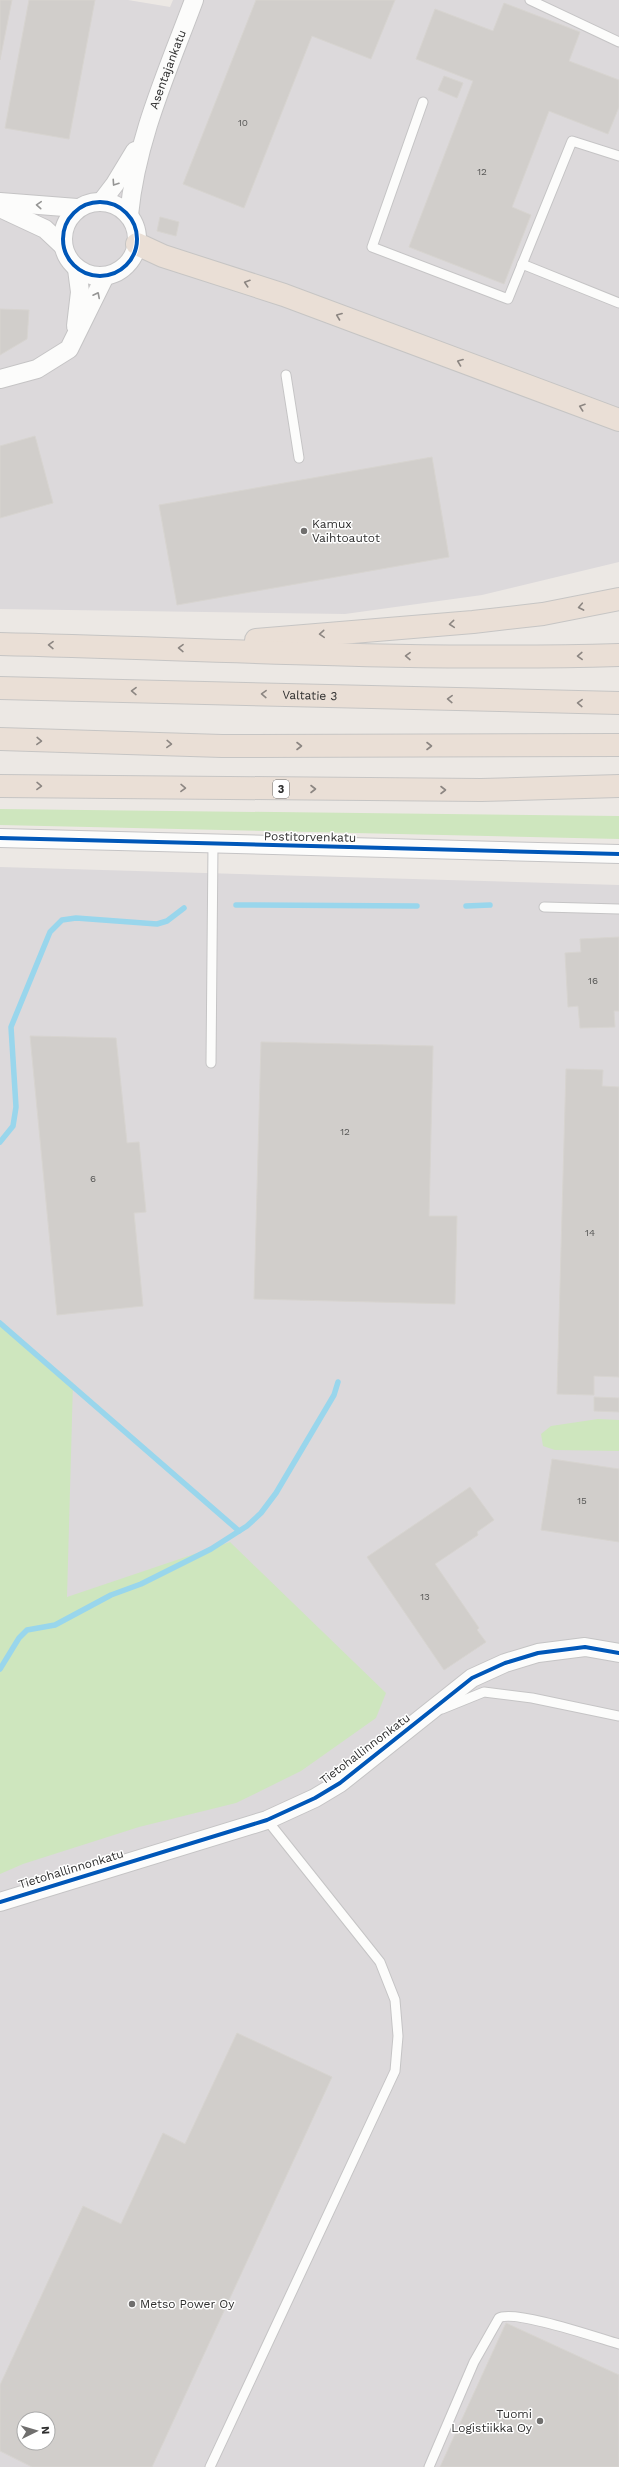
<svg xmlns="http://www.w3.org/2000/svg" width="619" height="2467" font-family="'Work Sans',sans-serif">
<rect width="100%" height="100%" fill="#ece8e4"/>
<!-- industrial -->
<g fill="#dcd9db" fill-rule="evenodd">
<path d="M0,0H128L170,7L173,0H619V562L482,595L345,614L0,609Z"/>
<path d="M0,867L619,885V2467H0ZM24,2419H48V2443H24Z"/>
</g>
<!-- green -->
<g fill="#cee6be">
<path d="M0,809L619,816V839L0,825Z"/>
<path d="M0,1323L73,1383L67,1597L230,1542L386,1693L376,1718L301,1771L236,1803L139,1827L23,1864L0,1874Z"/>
<path d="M598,1419L619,1420V1451L555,1450L543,1446L541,1434L551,1426Z"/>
</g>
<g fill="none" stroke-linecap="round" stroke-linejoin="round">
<!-- stream -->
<g stroke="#99d6ec" stroke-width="5.5">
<path d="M236,905L417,906"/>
<path d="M466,906L490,905"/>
<path d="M0,1142L13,1126L16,1107L11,1027L50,932L62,920L76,918L157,924L167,921L184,908"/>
<path d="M0,1323L239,1531"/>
<path d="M0,1669L19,1638L27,1630L55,1625L111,1595L141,1584L211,1549L247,1526L261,1513L276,1493L334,1395L338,1382"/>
</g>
</g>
<!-- building -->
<g fill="#d1cecb" stroke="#d7d4d0" fill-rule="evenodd">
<path d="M0,0H12L0,60Z"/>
<path d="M29,0H95L69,139L5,128Z"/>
<path d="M256,0H395L371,59L312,36L244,208L183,184Z"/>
<path d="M504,3L580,32L569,61L619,80V107L608,134L549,111L512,207L531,215L504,284L409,247L473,81L416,59L435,9L493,31Z"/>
<path d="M444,76L463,83L457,98L438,90Z"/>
<path d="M160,217L179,222L176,236L157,231Z"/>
<path d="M0,309L29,310L27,339L0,355Z"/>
<path d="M35,436L53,503L0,518V446Z"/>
<path d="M432,457L449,557L177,605L159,505Z"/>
<path d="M619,937V1011H614L615,1027L580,1028L578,1006L568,1007L565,953L581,952L580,939Z"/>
<path d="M30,1036L116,1038L127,1143L139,1142L146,1212L134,1213L143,1306L57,1315Z"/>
<path d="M261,1042L433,1046L429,1216H457L455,1304L254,1299Z"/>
<path d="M566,1069L603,1070L602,1086L619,1087V1377L594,1376V1395L557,1394Z"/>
<path d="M594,1397L619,1398V1412L594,1411Z"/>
<path d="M552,1459L619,1469V1542L541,1530Z"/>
<path d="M470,1487L494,1520L477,1532L478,1535L435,1564L479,1628L477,1630L486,1642L444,1670L367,1557Z"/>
<path d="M237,2033L332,2077L152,2467H32L0,2451V2385L83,2206L121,2224L163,2133L185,2144ZM24,2419H48V2443H24Z"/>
<path d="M506,2323L619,2375V2467H440Z"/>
</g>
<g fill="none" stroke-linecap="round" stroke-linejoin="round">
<!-- lane casing -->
<g stroke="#c5c4c5" stroke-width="11">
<g id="lane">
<path d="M530,0L619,42"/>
<path d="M423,102L372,247L508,299L572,141L619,156"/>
<path d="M522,264L619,303"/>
<path d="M286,375L299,458"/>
<path d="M544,907L619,909"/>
<path d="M211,1063L213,845"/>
<path d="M442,1709L484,1692L532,1698L619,1716"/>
<path d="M210,2467L395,2071L398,2036L395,2000L380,1962L267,1820"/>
<path d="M429,2467L474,2362L499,2318C514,2309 598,2338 619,2344"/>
</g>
</g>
<!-- street casing -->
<g stroke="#c5c4c5" stroke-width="20">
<g id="street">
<path d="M102,201L115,184L135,151"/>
<circle cx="100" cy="239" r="37"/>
<path d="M0,202L77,208"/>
<path d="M0,208L45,229L62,245"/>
<path id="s1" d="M129,215C136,140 168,70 194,0"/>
<path d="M76,326L80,292L77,269"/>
<path d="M0,379L37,369L69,349L105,276"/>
<path d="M0,838L619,854"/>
<path d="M0,1902L267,1820L315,1798L340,1783L472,1678L505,1663L538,1653L585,1647L619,1653"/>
</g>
</g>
<!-- highway casing -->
<g stroke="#c6c5c4" stroke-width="24">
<g id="highway">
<path d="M137,244L163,256L284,295L619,420"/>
<path d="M256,640L473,622L543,614L619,599"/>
<path d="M0,644C206,649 413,661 619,655"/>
<path id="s2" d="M0,688L619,703"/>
<path d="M0,739L222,746L619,745"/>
<path d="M0,786L481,790L619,786"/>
</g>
</g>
<!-- lane -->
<use href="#lane" stroke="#fcfcfb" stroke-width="9"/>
<!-- street -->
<use href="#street" stroke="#fcfcfb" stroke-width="18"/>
<!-- highway -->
<use href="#highway" stroke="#eadfd6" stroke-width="22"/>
<!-- cycleway casing -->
<g stroke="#fff" stroke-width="6">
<g id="cycleway">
<circle cx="100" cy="239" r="37"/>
<path d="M0,838L619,854"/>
<path d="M0,1902L267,1820L315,1798L340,1783L472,1678L505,1663L538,1653L585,1647L619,1653"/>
</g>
</g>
<!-- cycleway -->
<use href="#cycleway" stroke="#0057b8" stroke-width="4"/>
</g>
<!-- one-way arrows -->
<defs><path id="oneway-chevron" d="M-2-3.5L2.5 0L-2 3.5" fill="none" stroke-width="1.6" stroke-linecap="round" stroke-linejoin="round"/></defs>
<g stroke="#959594">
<use href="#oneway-chevron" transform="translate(115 183) rotate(124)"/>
<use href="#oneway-chevron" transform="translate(39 205) rotate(-176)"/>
<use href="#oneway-chevron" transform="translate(97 295) rotate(-63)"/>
</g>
<g stroke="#8c8682">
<use href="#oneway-chevron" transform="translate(247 283) rotate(-162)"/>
<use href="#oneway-chevron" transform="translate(339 316) rotate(-159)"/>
<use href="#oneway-chevron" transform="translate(460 362) rotate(-159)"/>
<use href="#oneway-chevron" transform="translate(582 407) rotate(-161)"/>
<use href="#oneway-chevron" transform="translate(581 607) rotate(169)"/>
<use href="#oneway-chevron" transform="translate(452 624) rotate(175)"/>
<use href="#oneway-chevron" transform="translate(322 634) rotate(176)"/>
<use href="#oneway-chevron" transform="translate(51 645) rotate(-179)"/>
<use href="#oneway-chevron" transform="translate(181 648) rotate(-179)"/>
<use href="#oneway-chevron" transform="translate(408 656) rotate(-179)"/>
<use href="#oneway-chevron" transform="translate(580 656) rotate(178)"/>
<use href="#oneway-chevron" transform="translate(134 691) rotate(-179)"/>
<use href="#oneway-chevron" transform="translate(264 694) rotate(-178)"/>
<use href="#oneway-chevron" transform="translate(450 699) rotate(-178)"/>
<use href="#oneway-chevron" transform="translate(580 703) rotate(-178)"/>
<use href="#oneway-chevron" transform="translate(39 741) rotate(2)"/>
<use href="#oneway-chevron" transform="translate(169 744) rotate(2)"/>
<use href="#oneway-chevron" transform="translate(299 746)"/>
<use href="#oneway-chevron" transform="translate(429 746)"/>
<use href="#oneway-chevron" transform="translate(39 786) rotate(1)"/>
<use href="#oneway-chevron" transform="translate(183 788) rotate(1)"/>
<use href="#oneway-chevron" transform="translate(313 789)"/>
<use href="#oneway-chevron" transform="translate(443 790)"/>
</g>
<!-- markers -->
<g fill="#706f6e" stroke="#fff" stroke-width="1.5">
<circle cx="304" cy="531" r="4"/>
<circle cx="132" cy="2304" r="4"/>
<circle cx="540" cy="2421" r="4"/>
</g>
<g text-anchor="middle" stroke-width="3" stroke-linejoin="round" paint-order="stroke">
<!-- number labels -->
<g font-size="10" fill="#585857">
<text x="243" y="126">10</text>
<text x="482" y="175">12</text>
<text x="593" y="984">16</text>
<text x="345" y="1135">12</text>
<text x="93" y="1182">6</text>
<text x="590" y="1236">14</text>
<text x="582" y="1504">15</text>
<text x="425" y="1600">13</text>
</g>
<!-- shield labels -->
<rect fill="#fff" stroke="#6d6d6d" stroke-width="1" x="273" y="780" width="16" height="18" rx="3"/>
<g font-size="11" font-weight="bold" fill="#2e2e2e">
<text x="281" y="793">3</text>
</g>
<!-- street labels -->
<g font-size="12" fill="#2e2e2e" stroke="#fff">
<text dy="4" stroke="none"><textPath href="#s1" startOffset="151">Asentajankatu</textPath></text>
<text dy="4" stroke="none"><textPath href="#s2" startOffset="310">Valtatie 3</textPath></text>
<text transform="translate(310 837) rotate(1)" y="4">Postitorvenkatu</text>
<text transform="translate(365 1749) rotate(-37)" y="4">Tietohallinnonkatu</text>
<text transform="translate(71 1869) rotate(-17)" y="4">Tietohallinnonkatu</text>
</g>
<!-- poi labels -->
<g font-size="12" fill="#2e2e2e" stroke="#fff" text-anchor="start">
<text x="312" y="528">Kamux<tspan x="312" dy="14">Vaihtoautot</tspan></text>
<text x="140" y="2308">Metso Power Oy</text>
<text x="532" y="2418" text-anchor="end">Tuomi<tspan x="532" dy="14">Logistiikka Oy</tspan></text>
</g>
</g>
<!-- north arrow -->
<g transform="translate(36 2431) rotate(85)"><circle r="19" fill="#ffffff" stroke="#ababab"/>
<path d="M0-3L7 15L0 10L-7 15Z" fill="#706f6e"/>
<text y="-6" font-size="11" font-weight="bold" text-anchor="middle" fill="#2e2e2e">N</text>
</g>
</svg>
